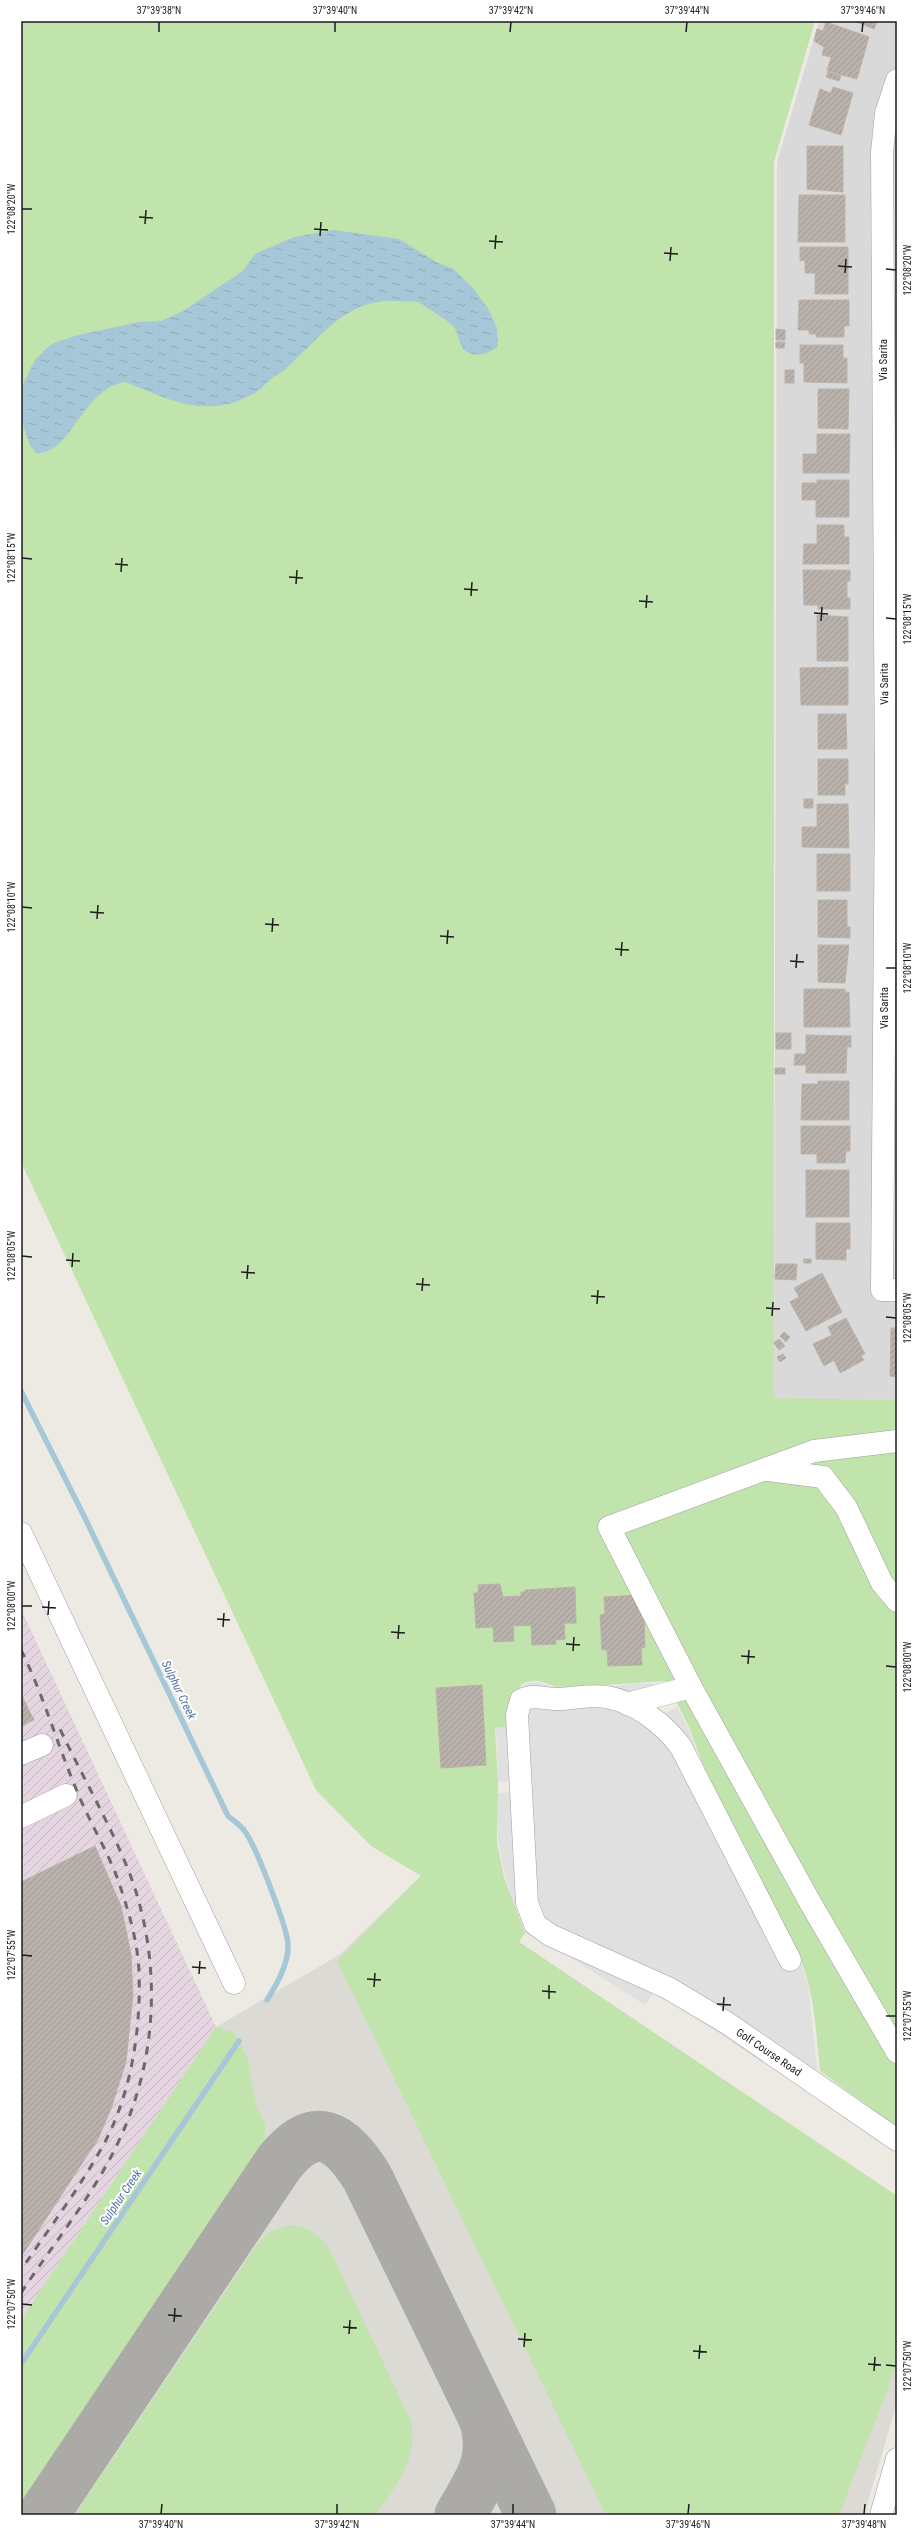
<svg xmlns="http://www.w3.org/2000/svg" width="918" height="2536" font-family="'Roboto Condensed',sans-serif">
<defs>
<pattern id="industrial-furrows" width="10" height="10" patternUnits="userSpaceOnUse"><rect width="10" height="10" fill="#e5d5e0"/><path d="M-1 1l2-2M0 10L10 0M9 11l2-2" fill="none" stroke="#c4b6c0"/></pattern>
<pattern id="water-ripples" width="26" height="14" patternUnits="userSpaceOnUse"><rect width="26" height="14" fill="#a6c7d7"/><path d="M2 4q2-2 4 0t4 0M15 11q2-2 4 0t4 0" fill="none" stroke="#8eaab8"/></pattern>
<pattern id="building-hatch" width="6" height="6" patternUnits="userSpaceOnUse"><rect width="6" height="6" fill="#b9b2ac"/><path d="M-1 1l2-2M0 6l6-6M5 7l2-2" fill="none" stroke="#9e9893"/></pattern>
</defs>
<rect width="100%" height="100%" fill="#eceae2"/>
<!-- residential -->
<path fill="#dad9d9" d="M819,21H897V1400L774,1398L777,162Z"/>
<!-- industrial -->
<path fill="url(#industrial-furrows)" d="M21,1609L216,2027L21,2320Z"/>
<!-- airport -->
<path fill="#dbdad4" d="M421,1876L897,2196V2402L864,2515H21V2320L216,2027L339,1955Z"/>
<!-- grass -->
<g fill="#c1e3ac">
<path d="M21,21H815L774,162V1398L897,1400V2127L820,2071C816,2032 815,1995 800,1958L711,1786L689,1727L666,1681L558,1688C516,1668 514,1693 509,1727L495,1728L498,1783L497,1843L504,1877L525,1933L519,1942L897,2196V2364L839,2515H606L337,1961L421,1876L371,1846L316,1790L21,1162Z"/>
<path d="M216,2027L233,2032L247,2056L257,2108L265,2125V2137L258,2161L21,2513V2320Z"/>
<path d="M291,2225C308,2227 319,2235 329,2248L411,2421C418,2459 397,2485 376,2515H75L258,2243L272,2231Z"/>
</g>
<!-- parking -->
<path fill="#e0e0e0" d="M529,1682L542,1683L557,1689L653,1683L660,1712L662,1715L677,1707L688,1728L710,1785L800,1962L808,1984L817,2068L803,2089L655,1991L645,2005L549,1944L525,1933L505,1876L498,1841V1793L512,1792V1781L498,1782L496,1728L510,1727L518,1689Z"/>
<!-- water -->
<path fill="url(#water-ripples)" d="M334,230L399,239L440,264L452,268L472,287L489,310L497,328L498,346C488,355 469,360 461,345C458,339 458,331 453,326C450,322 422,304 418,302C412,301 405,302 399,301C345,297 319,340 282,372C270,377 264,388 253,394C206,420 171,400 125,382C81,389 71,456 36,453L30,445L24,428L21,413L23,384L35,360L46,349L54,343L78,335L139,322L161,321L183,311L243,271L255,254L294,237Z"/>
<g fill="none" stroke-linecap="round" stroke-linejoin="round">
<!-- stream -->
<g stroke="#a6c7d7" stroke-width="5.5">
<path d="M21,1391L83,1514L228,1816C234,1821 242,1826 246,1833C256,1847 287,1927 288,1944C289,1963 277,1984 267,2000"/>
<path d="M21,2364L239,2041"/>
</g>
<!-- taxiway -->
<g stroke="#abaaa6" stroke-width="51">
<path d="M43,2515L279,2163C315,2118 340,2135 367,2177L531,2515"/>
<path d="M460,2515C479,2482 496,2461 485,2421"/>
</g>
</g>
<!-- building -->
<g fill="url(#building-hatch)" stroke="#bdb2a6">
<path d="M854,21H877L874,29Z"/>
<path d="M826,22L869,37L857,79L827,71L831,57L822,55L824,47L814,41L817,29L823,31Z"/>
<path d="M828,72L841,76L839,81L826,77Z"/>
<path d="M833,87L853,93L841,135L809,125L820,89L831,93Z"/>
<path d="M807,146H843V192L807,189Z"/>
<path d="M799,195H845V242H798Z"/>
<path d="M800,247H848V294H815V273H805V260L800,261Z"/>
<path d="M799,300H849V326H844V337H816V334H809V330H798Z"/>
<path d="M776,329L785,330V340H776Z"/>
<path d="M776,342H785L784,348H776Z"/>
<path d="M800,345H843V358H847V383L804,382V363H800Z"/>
<rect x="785" y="370" width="9" height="13"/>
<path d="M818,389H849L848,429L818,428Z"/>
<path d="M817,434H850L849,473H803V454H817Z"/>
<path d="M817,480H849V517H816V500H802V483H817Z"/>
<path d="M817,525H844V537H849V564H803L804,544H817Z"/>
<path d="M803,570H850V581H847V598H850V609H818V605H804Z"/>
<path d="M817,615L848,617V661H817Z"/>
<path d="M848,667V705H801L800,668Z"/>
<path d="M818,714H846L847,749H818Z"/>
<path d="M818,759H848V784H845V795H818Z"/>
<rect x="804" y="799" width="9" height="9"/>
<path d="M817,804H848L849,848L802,847V827H817Z"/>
<rect x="817" y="854" width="33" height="37"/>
<path d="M818,900H847V927H850V938L818,937Z"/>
<path d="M818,945H849L845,983L818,982Z"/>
<path d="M804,989H845V992H849L850,1027H804Z"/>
<rect x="776" y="1033" width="15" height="16"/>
<path d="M806,1035L851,1036V1047H847L846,1073H806V1065H794L795,1054H806Z"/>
<rect x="775" y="1068" width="10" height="6"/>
<path d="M818,1081H849V1120H801L802,1084H818Z"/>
<path d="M801,1126H850V1151H846L845,1163H817V1154H801Z"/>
<rect x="806" y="1170" width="43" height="47"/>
<path d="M816,1223H850V1249H846V1260L816,1259Z"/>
<rect x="804" y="1259" width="7" height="4"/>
<path d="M776,1264H797L796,1280L775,1279Z"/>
<path d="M822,1273L842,1312L806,1331L790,1302L799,1297L794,1288Z"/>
<path d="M846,1318L865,1354L861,1356L864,1360L840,1373L834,1360L824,1366L813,1344L832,1335L828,1327Z"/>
<path d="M891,1328H897V1377L890,1376Z"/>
<path d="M784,1332L790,1337L786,1342L780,1336Z"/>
<path d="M779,1339L785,1346L779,1350L774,1343Z"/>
<path d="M783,1354L786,1358L780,1362L777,1357Z"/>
<path d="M500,1584L503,1597L521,1596V1592H525V1590L575,1587L576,1623H564L565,1639L555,1640L556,1644L532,1645L531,1625L513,1626L514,1641L494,1642L493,1627L476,1628L474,1593H478V1585Z"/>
<path d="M638,1595L639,1613L644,1612L645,1647L641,1648L642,1665L608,1666L607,1650H602L600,1615L605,1614L604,1597Z"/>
<path d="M482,1685L486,1765L441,1768L436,1688Z"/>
<path d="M21,1694L34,1720L21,1726Z"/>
<path d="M95,1846L121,1906L131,1954L133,1995L126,2062L111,2109L98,2139L21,2257V1882Z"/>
</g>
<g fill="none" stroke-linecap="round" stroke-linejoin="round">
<!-- minor casing -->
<g stroke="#a0a0a0" stroke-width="23">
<g id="minor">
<path d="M897,80L886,113L882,152L886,787L882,1290H897"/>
<path d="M768,1470L823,1477L846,1507L882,1583L897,1601"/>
<path d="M21,1533L234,1983"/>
<path d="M691,1687L811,1904L897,2052"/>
<path d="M627,1704L691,1687L609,1527L814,1451L897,1441"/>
<path d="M21,1754L42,1745"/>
<path d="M21,1817L66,1795"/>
<path d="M790,1960L681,1747C665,1725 635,1701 606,1697C591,1694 573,1699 557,1699C544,1699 533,1694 521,1700L517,1715L527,1903L535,1924L550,1935L668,1988L727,2023L897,2140"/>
<path d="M881,2515L897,2459"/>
</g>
</g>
<!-- minor -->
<use href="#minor" stroke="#fff" stroke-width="22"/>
<!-- rail -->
<g stroke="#6a6a6a" stroke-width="3" stroke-dasharray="8 8" stroke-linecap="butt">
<path d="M21,1650C44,1696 57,1744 77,1791C89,1821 107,1850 118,1880C128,1909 138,1942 139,1972C141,2028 132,2089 106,2140C82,2185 50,2227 21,2270"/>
<path d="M21,2293C55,2241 97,2191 122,2134C158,2054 161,1960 131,1877C112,1827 83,1778 60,1729"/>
</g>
</g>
<!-- ticks -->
<path fill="none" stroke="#1c1c1c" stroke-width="1.5" d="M159,32V22M335,32V22M510,32L511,22M686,32L687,22M862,32L863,22M22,209H32M139,217L153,218M145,224L146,210M314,229L328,230M320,236L321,222M489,241L503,242M495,249L496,235M664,253L678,254M670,261L671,247M838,266L852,267M886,269L896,270M845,273L846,259M22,558L32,559M115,564L128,565M121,572L122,558M289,577L303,578M296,584L297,570M464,589L478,590M471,596L472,582M639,601L653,602M646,608L647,595M814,613L828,614M886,618L896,619M821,621L822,607M22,907L32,908M90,912L104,913M97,919L98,905M265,924L279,925M272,932L273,918M440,936L454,937M447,944L448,930M615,949L629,950M621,956L622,942M790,961L804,962M796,968L797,954M886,968H896M22,1256L32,1257M66,1260L80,1261M72,1267L73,1253M241,1272L255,1273M247,1279L248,1265M416,1284L430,1285M422,1291L423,1278M591,1296L605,1297M597,1304L598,1290M766,1308L780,1309M772,1316L773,1302M886,1317L896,1318M22,1606H32M42,1607L56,1608M48,1615L49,1601M217,1619L230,1620M223,1627L224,1613M391,1632L405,1633M398,1639L399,1625M566,1644L580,1645M573,1651L574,1637M741,1656L755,1657M748,1664L749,1650M886,1666L896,1667M22,1955L32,1956M192,1967L206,1968M199,1974L200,1961M367,1979L381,1980M374,1987L375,1973M542,1991L556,1992M549,1999V1985M717,2004L731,2005M723,2011L724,1997M886,2016H896M22,2304L32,2305M168,2315L182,2316M174,2322L175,2308M343,2327L357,2328M349,2334L350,2320M518,2339L532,2340M524,2347L525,2333M693,2351L707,2352M699,2359L700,2345M868,2364L881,2365M886,2365L896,2366M874,2371L875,2357M161,2514L162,2504M337,2514V2504M513,2514V2504M688,2514L689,2504M864,2514L865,2504"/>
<g text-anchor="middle" stroke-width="4" stroke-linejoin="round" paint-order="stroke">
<!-- street labels -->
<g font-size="11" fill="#1c1c1c" stroke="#fff">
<text transform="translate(883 360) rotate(-90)" y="4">Via Sarita</text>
<text transform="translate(884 684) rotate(-91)" y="4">Via Sarita</text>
<text transform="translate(884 1008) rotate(-90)" y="4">Via Sarita</text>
<text transform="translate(769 2052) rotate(34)" y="4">Golf Course Road</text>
</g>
<!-- water labels -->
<g font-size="12" font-style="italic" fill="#5171a3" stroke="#fff">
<text transform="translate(179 1690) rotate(64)" y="4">Sulphur Creek</text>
<text transform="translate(121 2197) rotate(-56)" y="4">Sulphur Creek</text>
</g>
</g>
<!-- border -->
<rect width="918" height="2536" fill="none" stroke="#ffffff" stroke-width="44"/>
<rect x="22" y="22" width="874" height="2492" fill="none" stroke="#1c1c1c" stroke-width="1.5"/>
<g font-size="10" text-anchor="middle" fill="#1c1c1c">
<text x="159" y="14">37°39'38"N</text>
<text x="335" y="14">37°39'40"N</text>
<text x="511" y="14">37°39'42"N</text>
<text x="687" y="14">37°39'44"N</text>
<text x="863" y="14">37°39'46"N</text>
<text transform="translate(11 209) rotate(-90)" y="4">122°08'20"W</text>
<text transform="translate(907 270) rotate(-90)" y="4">122°08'20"W</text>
<text transform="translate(11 558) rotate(-90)" y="4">122°08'15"W</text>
<text transform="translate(907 619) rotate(-90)" y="4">122°08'15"W</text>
<text transform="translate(11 907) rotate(-90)" y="4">122°08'10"W</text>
<text transform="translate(907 968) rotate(-90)" y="4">122°08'10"W</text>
<text transform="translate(11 1256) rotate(-90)" y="4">122°08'05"W</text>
<text transform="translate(907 1318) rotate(-90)" y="4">122°08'05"W</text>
<text transform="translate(11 1606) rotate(-90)" y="4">122°08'00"W</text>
<text transform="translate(907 1667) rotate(-90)" y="4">122°08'00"W</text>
<text transform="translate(11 1955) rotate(-90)" y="4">122°07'55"W</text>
<text transform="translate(907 2016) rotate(-90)" y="4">122°07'55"W</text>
<text transform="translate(11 2304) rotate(-90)" y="4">122°07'50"W</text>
<text transform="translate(907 2366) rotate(-90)" y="4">122°07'50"W</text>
<text x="161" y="2528">37°39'40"N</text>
<text x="337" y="2528">37°39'42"N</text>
<text x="513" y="2528">37°39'44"N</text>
<text x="688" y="2528">37°39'46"N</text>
<text x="864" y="2528">37°39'48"N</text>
</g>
</svg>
